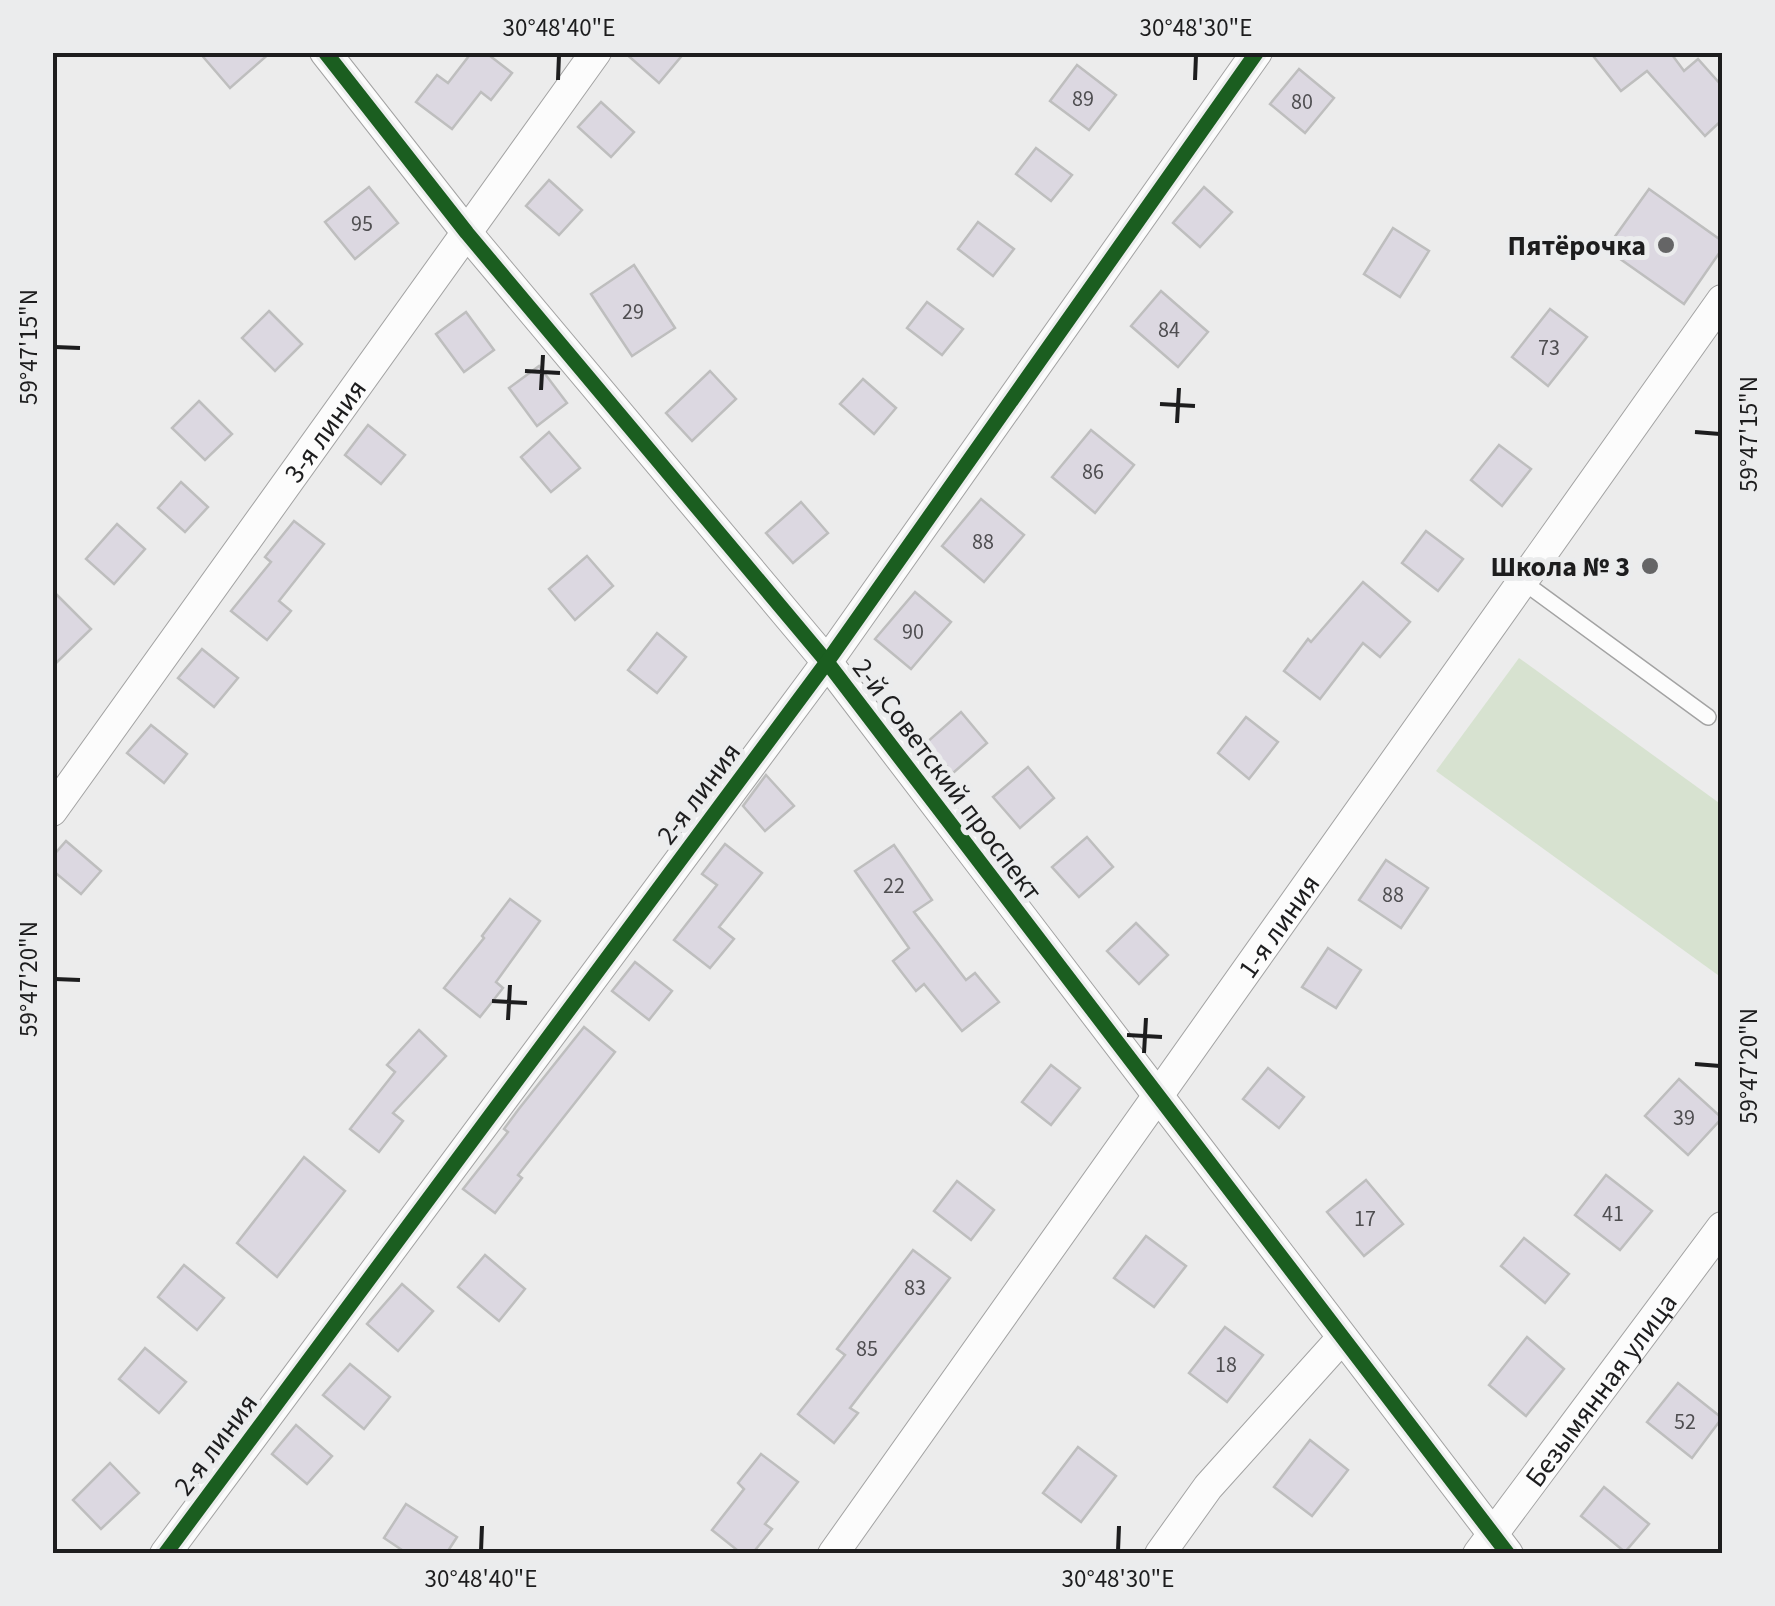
<svg xmlns="http://www.w3.org/2000/svg" width="1775" height="1606" font-family="'Source Sans 3',sans-serif">
<rect width="100%" height="100%" fill="#ececec"/>
<!-- green -->
<path fill="#d7e2d0" d="M1519,658L1722,805V978L1436,771Z"/>
<!-- building -->
<g fill="#dcd8e1" stroke="#bebebe" stroke-width="2.5">
<path d="M199,52H271L230,88Z"/>
<path d="M472,52H485L512,73L491,100L481,92L452,129L416,102L437,75L448,83Z"/>
<path d="M624,52H685L659,83Z"/>
<path d="M1590,52H1670L1684,71L1698,59L1722,86V120L1705,136L1647,71L1621,91Z"/>
<path d="M1077,65L1116,95L1089,130L1050,101Z"/>
<path d="M1299,69L1334,98L1305,133L1270,104Z"/>
<path d="M601,102L634,132L611,157L578,127Z"/>
<path d="M1036,148L1072,175L1051,201L1016,174Z"/>
<path d="M549,180L582,210L559,235L526,206Z"/>
<path d="M369,187L398,223L355,259L325,222Z"/>
<path d="M1204,187L1232,212L1200,247L1173,223Z"/>
<path d="M1649,189L1722,241V249L1684,304L1606,249Z"/>
<path d="M978,222L1014,249L993,276L958,249Z"/>
<path d="M1393,228L1429,251L1400,297L1364,274Z"/>
<path d="M634,265L675,328L632,356L591,294Z"/>
<path d="M1161,291L1208,332L1178,367L1131,326Z"/>
<path d="M927,302L963,329L942,355L907,328Z"/>
<path d="M1550,309L1587,337L1548,386L1512,357Z"/>
<path d="M269,311L302,344L275,371L242,338Z"/>
<path d="M466,312L494,350L464,372L436,334Z"/>
<path d="M539,366L567,403L537,426L509,388Z"/>
<path d="M710,371L736,399L692,441L666,413Z"/>
<path d="M863,379L896,408L874,434L840,404Z"/>
<path d="M199,401L232,434L205,460L172,428Z"/>
<path d="M368,425L405,455L381,484L345,455Z"/>
<path d="M1091,430L1134,465L1095,513L1052,477Z"/>
<path d="M549,432L580,468L551,492L521,457Z"/>
<path d="M1499,445L1531,469L1502,506L1471,480Z"/>
<path d="M181,482L208,507L185,532L158,508Z"/>
<path d="M981,499L1024,535L984,582L942,546Z"/>
<path d="M801,502L828,533L793,563L766,533Z"/>
<path d="M294,521L324,544L279,601L291,611L267,640L231,611L271,562L265,557Z"/>
<path d="M117,524L145,549L114,584L86,559Z"/>
<path d="M1426,531L1463,559L1438,591L1402,563Z"/>
<path d="M587,556L613,586L575,620L549,589Z"/>
<path d="M1363,582L1410,622L1380,657L1363,643L1320,699L1284,671L1308,639L1311,642Z"/>
<path d="M52,590L91,629L52,667Z"/>
<path d="M915,592L951,622L911,669L875,639Z"/>
<path d="M657,633L686,657L657,693L628,670Z"/>
<path d="M202,649L238,678L214,707L178,678Z"/>
<path d="M961,712L987,743L953,773L926,743Z"/>
<path d="M1246,717L1278,742L1249,779L1218,753Z"/>
<path d="M151,725L187,754L164,783L127,753Z"/>
<path d="M1028,767L1054,798L1020,828L993,797Z"/>
<path d="M766,775L794,806L765,831L743,806Z"/>
<path d="M1087,837L1113,867L1079,897L1052,867Z"/>
<path d="M66,841L101,871L81,894L52,870V857Z"/>
<path d="M725,844L762,873L719,927L734,939L710,968L674,940L717,885L702,874Z"/>
<path d="M894,845L932,900L914,912L966,980L975,973L999,1002L962,1031L924,984L916,991L893,961L909,948L855,871Z"/>
<path d="M1386,860L1428,888L1401,928L1359,900Z"/>
<path d="M510,899L540,921L496,982L503,988L480,1017L444,988L484,938L482,936Z"/>
<path d="M1136,923L1168,955L1139,984L1107,951Z"/>
<path d="M1328,948L1361,970L1336,1008L1302,987Z"/>
<path d="M635,962L672,991L649,1020L612,991Z"/>
<path d="M584,1027L615,1052L518,1175L522,1178L495,1213L463,1189L508,1132L504,1129L518,1110Z"/>
<path d="M419,1030L446,1056L393,1113L403,1121L379,1152L350,1129L395,1072L387,1065Z"/>
<path d="M1051,1065L1080,1088L1051,1125L1022,1102Z"/>
<path d="M1268,1068L1304,1097L1279,1128L1243,1099Z"/>
<path d="M1679,1079L1722,1118L1688,1155L1645,1116Z"/>
<path d="M304,1157L345,1191L277,1277L237,1243Z"/>
<path d="M1606,1175L1652,1211L1620,1250L1575,1215Z"/>
<path d="M1366,1180L1403,1224L1364,1256L1327,1212Z"/>
<path d="M957,1181L994,1210L971,1240L934,1211Z"/>
<path d="M1146,1236L1186,1266L1154,1307L1114,1278Z"/>
<path d="M1524,1238L1569,1274L1545,1303L1501,1266Z"/>
<path d="M913,1250L950,1278L850,1408L858,1413L834,1443L798,1414L845,1355L837,1349Z"/>
<path d="M485,1255L525,1289L499,1321L458,1287Z"/>
<path d="M184,1265L224,1298L197,1330L158,1297Z"/>
<path d="M402,1284L433,1311L398,1351L367,1324Z"/>
<path d="M1225,1327L1263,1355L1227,1402L1189,1373Z"/>
<path d="M1527,1337L1564,1369L1526,1416L1489,1385Z"/>
<path d="M145,1348L186,1382L159,1413L119,1379Z"/>
<path d="M350,1364L390,1397L364,1429L323,1395Z"/>
<path d="M1678,1383L1722,1418L1692,1458L1647,1422Z"/>
<path d="M296,1425L332,1456L307,1484L272,1454Z"/>
<path d="M1310,1440L1348,1470L1312,1516L1274,1487Z"/>
<path d="M1078,1447L1116,1476L1081,1522L1043,1493Z"/>
<path d="M761,1454L798,1482L765,1524L772,1529L752,1554H742L712,1530L744,1489L738,1483Z"/>
<path d="M110,1463L139,1493L101,1529L73,1500Z"/>
<path d="M1604,1487L1649,1524L1625,1552L1581,1516Z"/>
<path d="M406,1504L457,1537L446,1554H408L384,1538Z"/>
</g>
<g fill="none" stroke-linecap="round" stroke-linejoin="round">
<!-- lane casing -->
<g stroke="#a3a3a3" stroke-width="18">
<path id="lane" d="M1522,581L1708,717"/>
</g>
<!-- street casing -->
<g stroke="#a3a3a3" stroke-width="32">
<g id="street">
<path d="M325,52L467,233L827,662L1508,1554"/>
<path id="s1" d="M52,811L596,52"/>
<path d="M165,1554L827,662L1257,52"/>
<path id="s2" d="M833,1554L1722,300"/>
<path d="M1160,1554L1208,1487L1341,1339"/>
<path id="s3" d="M1478,1554L1722,1227"/>
</g>
</g>
<!-- lane -->
<use href="#lane" stroke="#fcfcfc" stroke-width="15"/>
<!-- street -->
<use href="#street" stroke="#fcfcfc" stroke-width="30"/>
<!-- cycleway casing -->
<g stroke="#ebeced" stroke-width="21">
<g id="cycleway">
<path d="M325,52L467,233L827,662L1508,1554"/>
<path d="M165,1554L827,662L1257,52"/>
</g>
</g>
<!-- cycleway -->
<use href="#cycleway" stroke="#1b5e20" stroke-width="15"/>
</g>
<!-- ticks -->
<path fill="none" stroke="#1d1d1e" stroke-width="4" d="M558,80L559,55M1195,80L1196,55M55,347L80,348M525,371L560,373M541,390L543,355M1160,404L1195,406M1177,423L1179,388M1695,432L1720,434M55,979L80,980M492,1001L527,1003M508,1020L510,985M1127,1035L1162,1037M1144,1053L1146,1018M1695,1064L1720,1066M481,1551L482,1526M1118,1551L1119,1526"/>
<!-- markers -->
<g fill="#656566" stroke="#ebeced" stroke-width="4">
<circle cx="1666" cy="245" r="10"/>
<circle cx="1650" cy="566" r="10"/>
</g>
<g text-anchor="middle" stroke-width="10" stroke-linejoin="round" paint-order="stroke">
<!-- number labels -->
<g font-size="22" fill="#4f4e51">
<text x="1083" y="106">89</text>
<text x="1302" y="109">80</text>
<text x="362" y="231">95</text>
<text x="633" y="319">29</text>
<text x="1169" y="337">84</text>
<text x="1549" y="355">73</text>
<text x="1093" y="479">86</text>
<text x="983" y="549">88</text>
<text x="913" y="639">90</text>
<text x="894" y="893">22</text>
<text x="1393" y="902">88</text>
<text x="1684" y="1125">39</text>
<text x="1613" y="1221">41</text>
<text x="1365" y="1226">17</text>
<text x="915" y="1295">83</text>
<text x="867" y="1356">85</text>
<text x="1226" y="1372">18</text>
<text x="1685" y="1429">52</text>
</g>
<!-- poi labels -->
<g font-size="28" font-weight="bold" fill="#1d1d1e" stroke="#ebeced" text-anchor="end">
<text x="1646" y="255">Пятёрочка</text>
<text x="1630" y="576">Школа № 3</text>
</g>
<!-- street labels -->
<g font-size="28" fill="#1d1d1e" stroke="#ebeced">
<text dy="10" stroke="none"><textPath href="#s1" startOffset="468">3-я линия</textPath></text>
<text transform="translate(948 779) rotate(53)" y="10">2-й Советский проспект</text>
<text transform="translate(698 793) rotate(-53)" y="10">2-я линия</text>
<text dy="10" stroke="none"><textPath href="#s2" startOffset="770">1-я линия</textPath></text>
<text dy="10" stroke="none"><textPath href="#s3" startOffset="205">Безымянная улица</textPath></text>
<text transform="translate(215 1444) rotate(-53)" y="10">2-я линия</text>
</g>
</g>
<!-- border -->
<rect width="1775" height="1606" fill="none" stroke="#ebeced" stroke-width="110"/>
<rect x="55" y="55" width="1665" height="1496" fill="none" stroke="#1d1d1e" stroke-width="4"/>
<g font-size="25" text-anchor="middle" fill="#1d1d1e">
<text x="559" y="36">30°48'40"E</text>
<text x="1196" y="36">30°48'30"E</text>
<text transform="translate(28 347) rotate(-90)" y="9">59°47'15"N</text>
<text transform="translate(1748 434) rotate(-90)" y="9">59°47'15"N</text>
<text transform="translate(28 979) rotate(-90)" y="9">59°47'20"N</text>
<text transform="translate(1748 1066) rotate(-90)" y="9">59°47'20"N</text>
<text x="481" y="1587">30°48'40"E</text>
<text x="1118" y="1587">30°48'30"E</text>
</g>
</svg>
